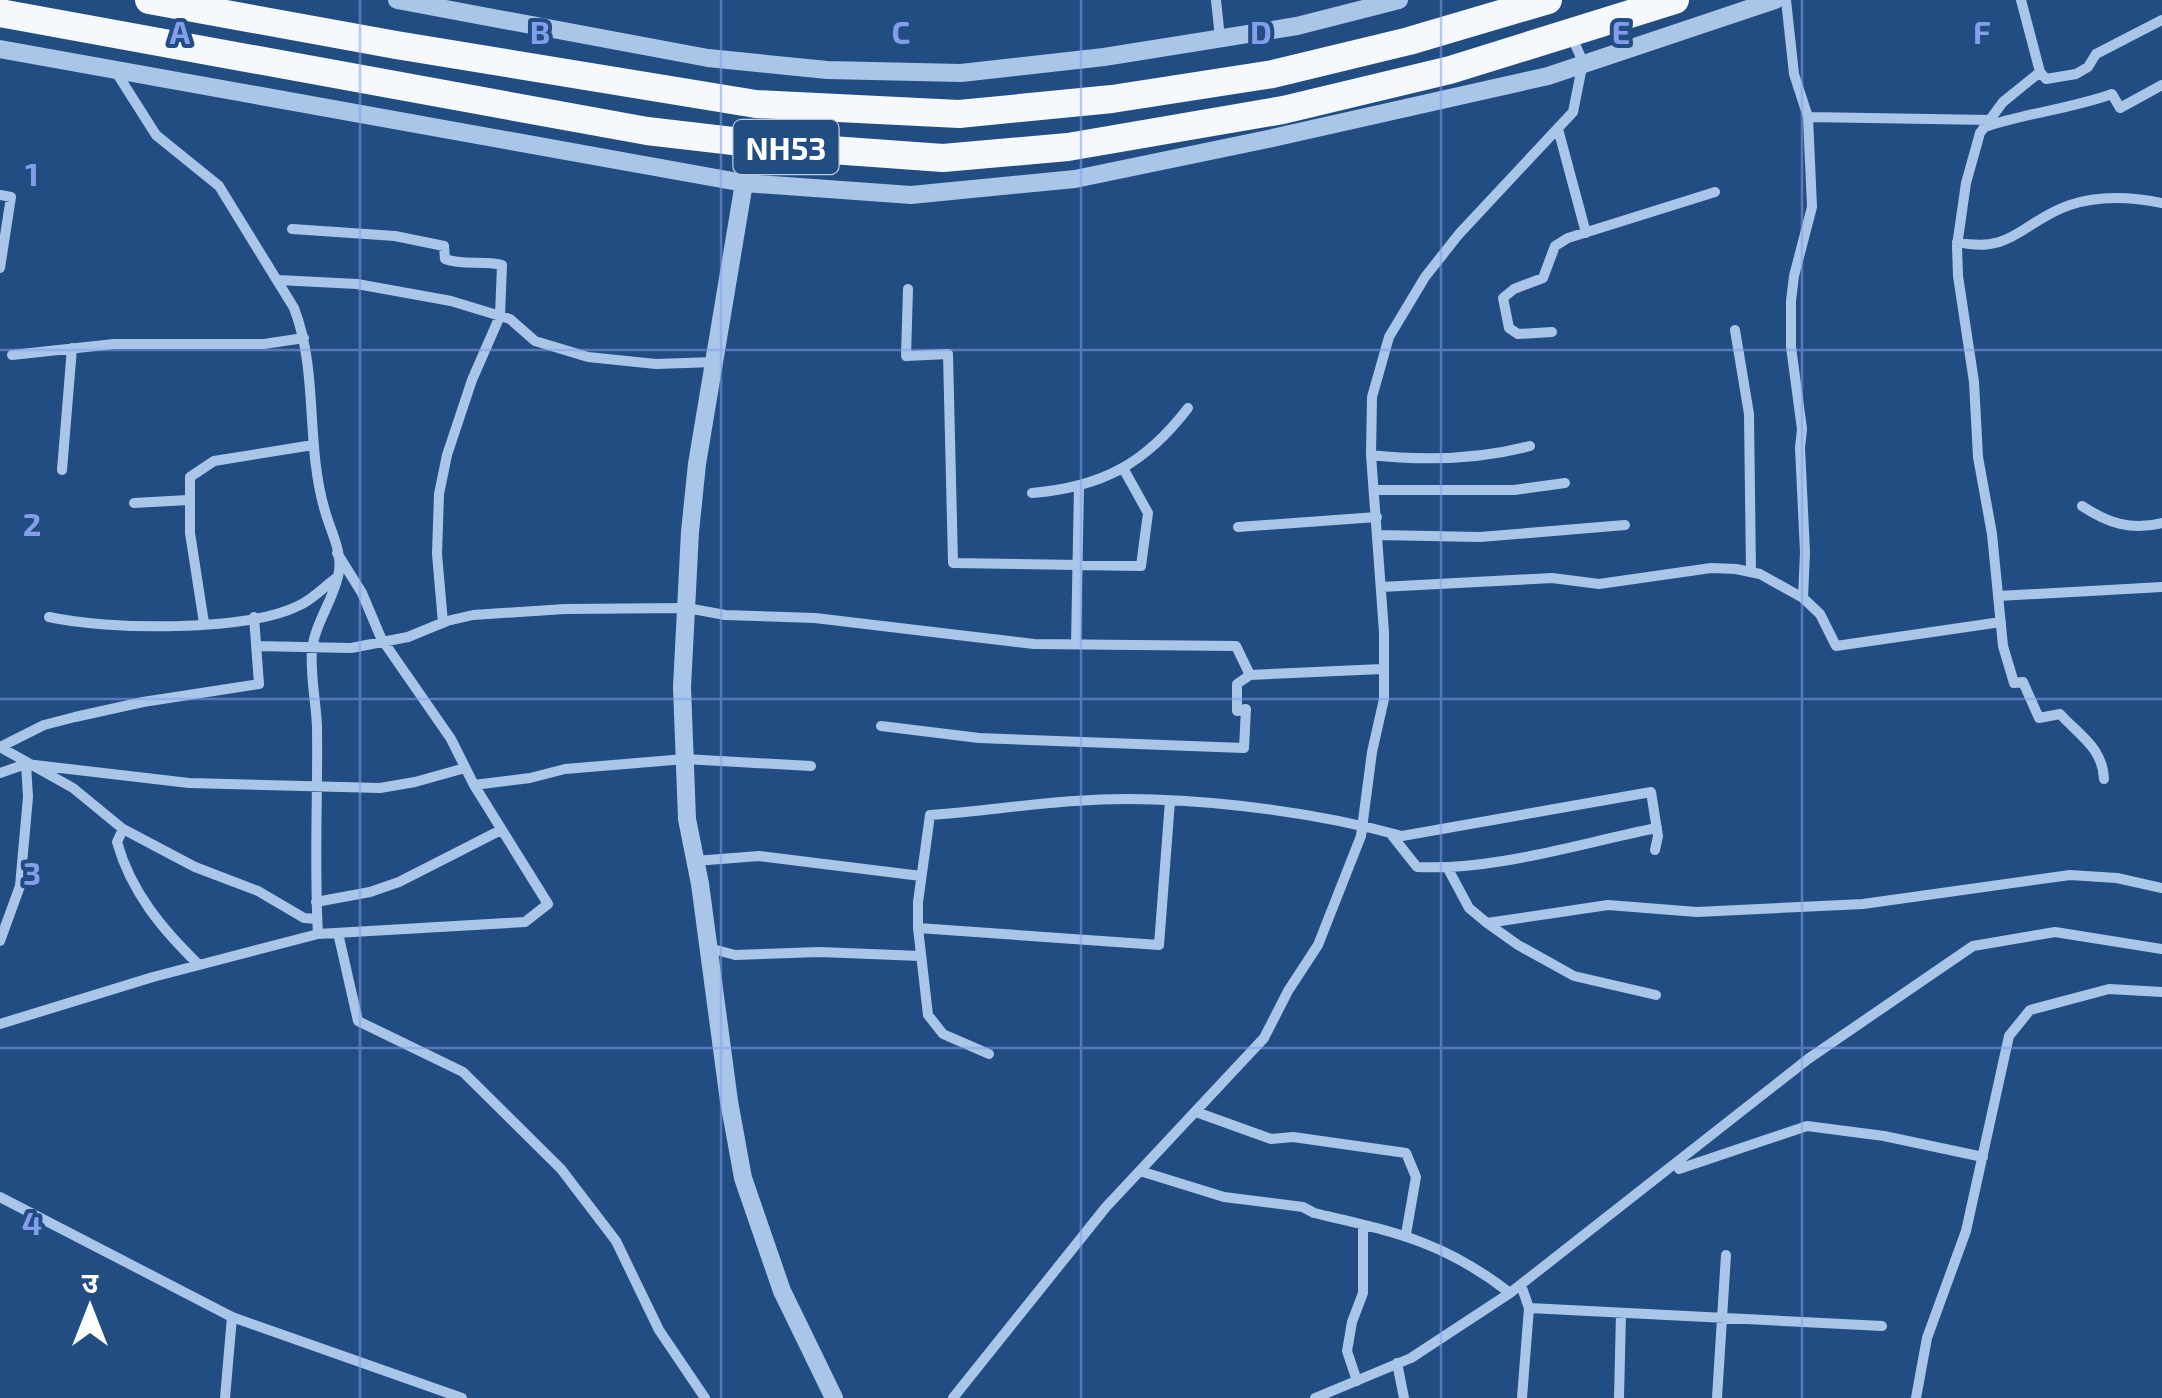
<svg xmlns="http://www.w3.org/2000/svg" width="2162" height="1398" viewBox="0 0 2162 1398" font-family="'Exo 2','Noto Sans Devanagari',sans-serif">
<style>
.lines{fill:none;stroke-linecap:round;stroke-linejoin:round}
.minor{stroke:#a9c6e8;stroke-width:10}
.tertiary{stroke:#a9c6e8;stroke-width:18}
.trunk{stroke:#f5f9fe;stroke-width:28}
.grid{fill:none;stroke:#839eea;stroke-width:2.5;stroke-opacity:0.55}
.labels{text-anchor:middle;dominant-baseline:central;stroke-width:8;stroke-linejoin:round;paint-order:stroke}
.shield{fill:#224d82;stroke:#bdcada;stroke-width:2.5}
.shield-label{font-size:32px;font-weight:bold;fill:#fff}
.grid-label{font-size:32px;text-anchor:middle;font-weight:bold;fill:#839eea;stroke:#224d82;stroke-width:8;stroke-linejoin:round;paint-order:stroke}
</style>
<rect width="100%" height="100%" fill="#224d82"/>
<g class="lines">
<path class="minor" d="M1216 0 1220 38
M1786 0 1794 74 1808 117 1812 207 1794 276 1791 301V347L1802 429 1800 448 1805 552 1803 598
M2021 0 2040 72 2003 102 1980 133 1966 183 1957 246 1958 276 1974 382 1978 457 1992 534 2003 646 2014 683 2023 682 2039 718 2060 714C2079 735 2103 748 2104 779
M116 72 156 135 219 186 294 308C319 373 305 444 325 511 330 530 342 550 339 571 336 596 315 622 312 650 310 676 316 701 317 727 318 796 314 865 318 934
M2040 72 2046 79 2076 74 2088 67 2096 54 2162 20
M1808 117 1990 120
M1985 127C2026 113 2070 109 2112 94L2120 108 2162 85
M1558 129 1586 233
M0 195 11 197 0 268
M292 229 395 236 444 246 445 259C463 266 483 260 502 265L500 316 472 380 447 455 439 494 437 554 443 623
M1957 242C2012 255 2024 220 2070 205 2100 195 2132 197 2162 203
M278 280 357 284 451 301 510 319 535 341 588 357 656 364 714 362
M908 289 906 356 948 354 953 563 1141 566 1148 513 1123 468
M1735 330 1749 414 1751 572
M1552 332 1518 334 1509 328 1503 298 1514 289 1543 278 1555 246 1568 238 1715 192
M12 355 114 344H264L304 338
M1371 455C1425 461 1477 460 1530 446
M62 470 72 348
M1374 490H1514L1565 483
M1032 493C1102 487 1145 464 1188 408
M134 503 188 500
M2082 506C2108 523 2131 531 2162 523
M1238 527 1377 517
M1378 535 1480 537 1625 525
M1381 587 1552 578 1599 584 1711 568 1736 569 1760 574 1803 598 1820 614 1836 646 2001 622
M1998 596 2162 587
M49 617C107 630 244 632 298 606 312 600 324 587 336 578
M204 623 190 533V477L214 461 313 445
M1076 644 1079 486
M256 646 351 648 408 637 447 621 473 615 565 609 687 608 725 615 815 618 1034 644 1236 646 1250 675 1382 669
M881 726 979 738 1244 748 1246 709 1237 711V684L1250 675
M0 747 73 788 123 829 195 867 258 891 304 918 317 919
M0 747 44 725 75 717 143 702 259 684 254 617
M0 773 26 764 189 783 380 788 415 782 465 768
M474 785 530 778 565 769 685 759 811 766
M123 829 117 842C131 892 162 929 199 965
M1390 833 1417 867C1495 871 1580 843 1657 828
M695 861 759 856 921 876
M1447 867 1469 908 1487 923 1608 905 1697 912 1863 904 2070 875 2117 878 2162 888
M316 902 370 892 399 882 501 830
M1487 923 1518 945 1574 976 1656 995
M918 928V902L930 815C978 812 1027 804 1075 801 1172 793 1308 810 1402 836L1651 792 1658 836 1655 850
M338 933 358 1021 463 1072 561 1169 616 1241 659 1330 705 1398
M0 941 20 886 28 797 26 764
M709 948 735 955 820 952 920 956
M0 1024 153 977 318 934 525 922 548 904 474 785 451 739 381 638 362 593 337 553
M989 1054 943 1034 928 1015 918 928 1159 945 1170 801
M1196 1112 1271 1139 1293 1137 1406 1153 1416 1177 1406 1234
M1679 1169 1807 1126 1884 1136 1983 1157
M1140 1171 1224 1197 1303 1207 1314 1213C1395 1232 1443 1241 1510 1293
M0 1197 232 1317 462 1398
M1521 1285 1529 1308 1522 1398
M1529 1308 1882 1326
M1397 1363 1404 1398
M1357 1381 1347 1351 1352 1322 1363 1293V1225
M225 1398 232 1317
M953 1398 1106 1207 1264 1038 1288 991 1318 945 1361 836 1372 752 1384 699V632L1371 455 1372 397 1389 337 1425 277 1459 234 1573 112 1583 62 1570 33
M1315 1398 1411 1358 1510 1293 1808 1059 1973 946 2055 932 2162 949
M1619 1398 1621 1313
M1717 1398 1726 1255
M1916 1398 1927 1338 1966 1231 2009 1036 2030 1010 2109 989 2162 992"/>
<path class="tertiary" d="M397 0 708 58 827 70 961 73 1104 57 1297 26 1399 0
M0 49 744 183 911 195 1075 179 1268 139 1548 76 1775 0
M744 183 697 464 690 532 682 687 687 819 700 884 729 1101 743 1178 782 1291 834 1398"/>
<path class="trunk" d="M149 0 396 45 756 104 959 114 1112 99 1273 74 1409 41 1548 0
M0 13 647 131 776 146 943 158 1068 147 1283 110 1450 70 1675 0"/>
</g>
<path class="grid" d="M360 0V1398M721 0V1398M1081 0V1398M1441 0V1398M1802 0V1398M0 350H2162M0 699H2162M0 1048H2162"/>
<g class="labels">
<rect class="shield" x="733.5" y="120" width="105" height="54" rx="8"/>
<g class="shield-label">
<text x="786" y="147">NH53</text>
</g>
</g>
<g class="grid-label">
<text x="180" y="44">A</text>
<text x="540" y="44">B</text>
<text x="901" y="44">C</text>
<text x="1261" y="44">D</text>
<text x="1621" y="44">E</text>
<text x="1982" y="44">F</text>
<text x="32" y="186">1</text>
<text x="32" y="536">2</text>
<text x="32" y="885">3</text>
<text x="32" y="1235">4</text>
</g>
<g transform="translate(90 1308)" stroke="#224d82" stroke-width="8" paint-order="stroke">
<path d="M0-8L18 38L0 25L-18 38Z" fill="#ffffff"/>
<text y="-15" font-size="28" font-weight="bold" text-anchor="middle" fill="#ffffff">उ</text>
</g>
</svg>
